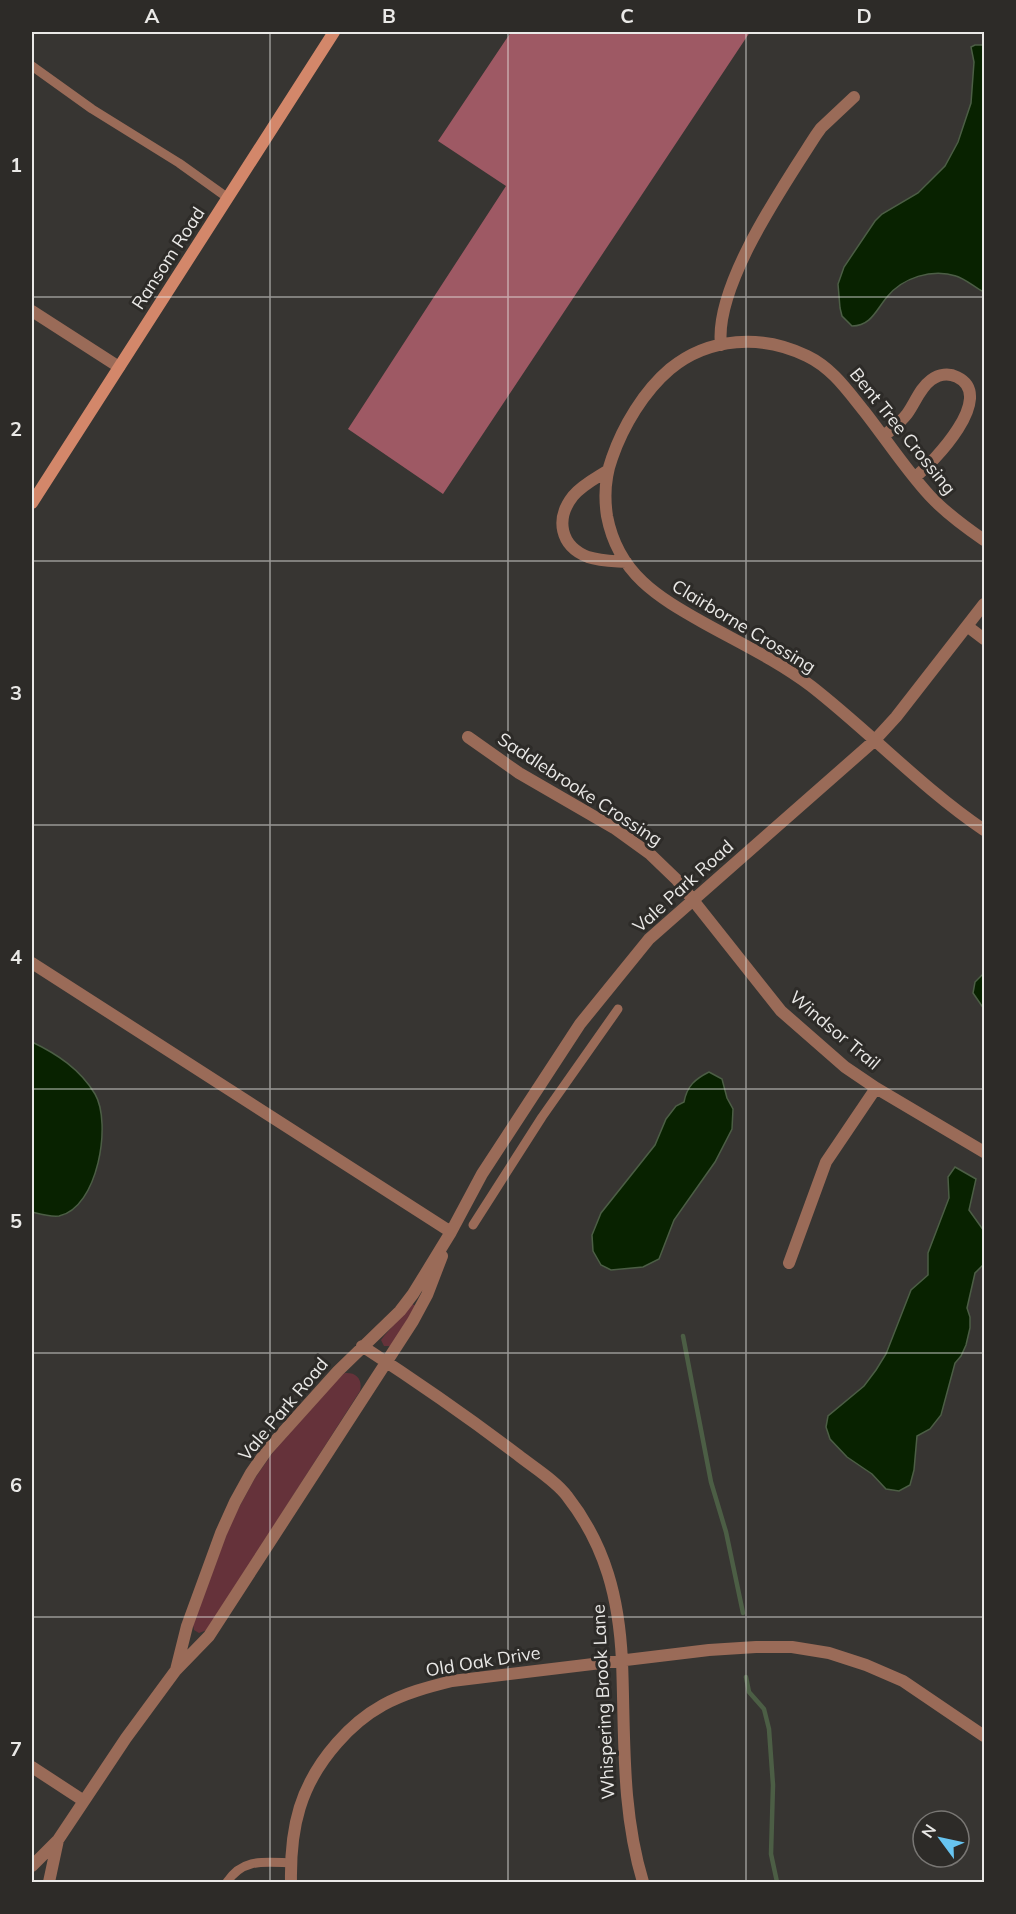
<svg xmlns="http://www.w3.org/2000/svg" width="1016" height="1914" viewBox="0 0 1016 1914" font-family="Mulish,sans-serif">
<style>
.green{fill:#65323a}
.forest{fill:#9e5964}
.water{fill:#082200;stroke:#4c5e45;stroke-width:1.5}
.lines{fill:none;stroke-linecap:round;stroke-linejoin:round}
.stream{stroke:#4c5e45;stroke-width:4.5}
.lane{stroke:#9a6b58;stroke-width:9}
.street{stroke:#9a6b58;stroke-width:12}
.secondary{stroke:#d3876a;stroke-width:12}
.grid{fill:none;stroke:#eae9e7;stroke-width:1.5;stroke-opacity:0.55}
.labels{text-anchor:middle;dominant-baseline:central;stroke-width:6;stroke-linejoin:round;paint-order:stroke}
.street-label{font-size:18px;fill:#eae9e7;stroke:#2d2b28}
.neatline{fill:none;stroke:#eae9e7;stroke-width:2}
.grid-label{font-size:20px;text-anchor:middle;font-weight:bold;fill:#eae9e7}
</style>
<rect width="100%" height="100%" fill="#373532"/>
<path class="green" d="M412 1304 416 1306 391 1346H384L381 1340 384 1336Z
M345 1373C356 1372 363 1379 360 1391L207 1630 199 1633 194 1630 193 1625 231 1522 255 1478 274 1451 339 1377Z"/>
<path class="forest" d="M511 32H750L443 494 348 429 506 186 438 141Z"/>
<path class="water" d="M975 45H984V292C975 288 966 279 956 276 932 268 902 278 887 297 876 310 871 326 852 326L842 316 840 308 838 284 844 267 875 221 882 214 918 193 945 166 958 142 971 103 974 62 971 47Z
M984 973V1009L973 993 975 982Z
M32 1042C57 1054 80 1069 95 1094 112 1123 98 1208 59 1216 50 1217 40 1214 32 1212Z
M709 1072 722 1079 727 1098 733 1109 732 1129 715 1162 674 1220 659 1259 643 1267 611 1270 601 1265 593 1251 592 1235 601 1213 655 1145 666 1119 676 1106 684 1102C687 1086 695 1079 709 1072Z
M955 1167 976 1179 969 1210 984 1231V1264L975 1273 967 1308 970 1317V1328L966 1345 961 1356 955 1363 941 1415 930 1429 917 1436 914 1470 910 1485 899 1491 886 1489 872 1474 847 1457 830 1439 826 1427 828 1416 864 1386 876 1370 886 1354 911 1290 928 1275V1253L949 1198 948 1177Z"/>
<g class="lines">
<path class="stream" d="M683 1336 711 1482 726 1532 743 1613
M746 1677 749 1692 764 1709 769 1729 773 1785 771 1854 777 1882"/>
<path class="lane" d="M32 66 92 109 179 163 228 198
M473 1225 542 1117 618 1009
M227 1882C243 1858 264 1862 291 1863"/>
<path class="street" d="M32 311 119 367
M721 345C714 286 784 185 816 135L821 128 854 97
M884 436C892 429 901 422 907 414 915 403 920 388 931 380 939 374 949 373 957 377 997 396 934 462 915 477
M607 471C596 478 582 485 573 496 555 519 560 546 588 557 600 561 613 561 626 562
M984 540C965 527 946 513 930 496 906 470 886 439 864 411 847 390 832 368 807 356 762 334 709 337 670 369 644 391 623 426 612 458 605 477 604 496 607 516 618 574 658 597 704 623 740 643 778 661 811 686 870 732 922 788 984 830
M967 626 984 639
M468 737 519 773 614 828 650 854 677 880 781 1011 845 1067 876 1088 984 1152
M32 963 451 1232
M789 1263 826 1162 876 1088
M362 1346C416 1381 468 1417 518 1455 533 1467 556 1481 567 1496 606 1546 619 1599 622 1661 625 1737 621 1809 643 1882
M176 1670 187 1626 221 1533 235 1502 251 1473 267 1450 338 1371 400 1311 413 1294 451 1232 482 1174 580 1024 649 939 874 741 896 717 984 604
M32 1767 84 1801
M32 1866 58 1840 126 1738 176 1670 209 1636 413 1321 427 1295 442 1256
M49 1882 58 1840
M291 1882C290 1827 300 1785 337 1743 350 1728 365 1715 383 1705 405 1693 428 1687 452 1681L709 1650 756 1647H792L829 1653 866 1665 903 1681 984 1736"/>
<path class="secondary" d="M32 503 334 32"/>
</g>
<path class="grid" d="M270 32V1882M508 32V1882M746 32V1882M32 297H984M32 561H984M32 825H984M32 1089H984M32 1353H984M32 1617H984"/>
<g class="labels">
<g class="street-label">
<text transform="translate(168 258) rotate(-57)">Ransom Road</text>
<text transform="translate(903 431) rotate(51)">Bent Tree Crossing</text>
<text transform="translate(744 626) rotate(31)">Clairborne Crossing</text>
<text transform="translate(580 789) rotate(33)">Saddlebrooke Crossing</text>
<text transform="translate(683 886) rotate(-42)">Vale Park Road</text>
<text transform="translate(835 1030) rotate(40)">Windsor Trail</text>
<text transform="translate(283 1409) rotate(-50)">Vale Park Road</text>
<text transform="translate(483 1661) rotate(-9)">Old Oak Drive</text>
<text transform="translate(603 1702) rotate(-93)">Whispering Brook Lane</text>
</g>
</g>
<rect width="1016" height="1914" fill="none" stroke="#2d2b28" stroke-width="66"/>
<g transform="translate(941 1839) rotate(303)"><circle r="28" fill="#2d2b28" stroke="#797774" stroke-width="1.5"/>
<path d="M0-4.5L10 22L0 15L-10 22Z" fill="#67c4f0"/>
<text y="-9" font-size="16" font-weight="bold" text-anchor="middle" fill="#eae9e7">N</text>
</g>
<rect x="33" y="33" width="950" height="1848" class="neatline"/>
<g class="grid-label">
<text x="152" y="23">A</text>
<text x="389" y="23">B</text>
<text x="627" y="23">C</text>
<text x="864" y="23">D</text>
<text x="16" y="172">1</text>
<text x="16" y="436">2</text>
<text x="16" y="700">3</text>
<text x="16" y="964">4</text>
<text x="16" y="1228">5</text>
<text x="16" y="1492">6</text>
<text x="16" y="1756">7</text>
</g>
</svg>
